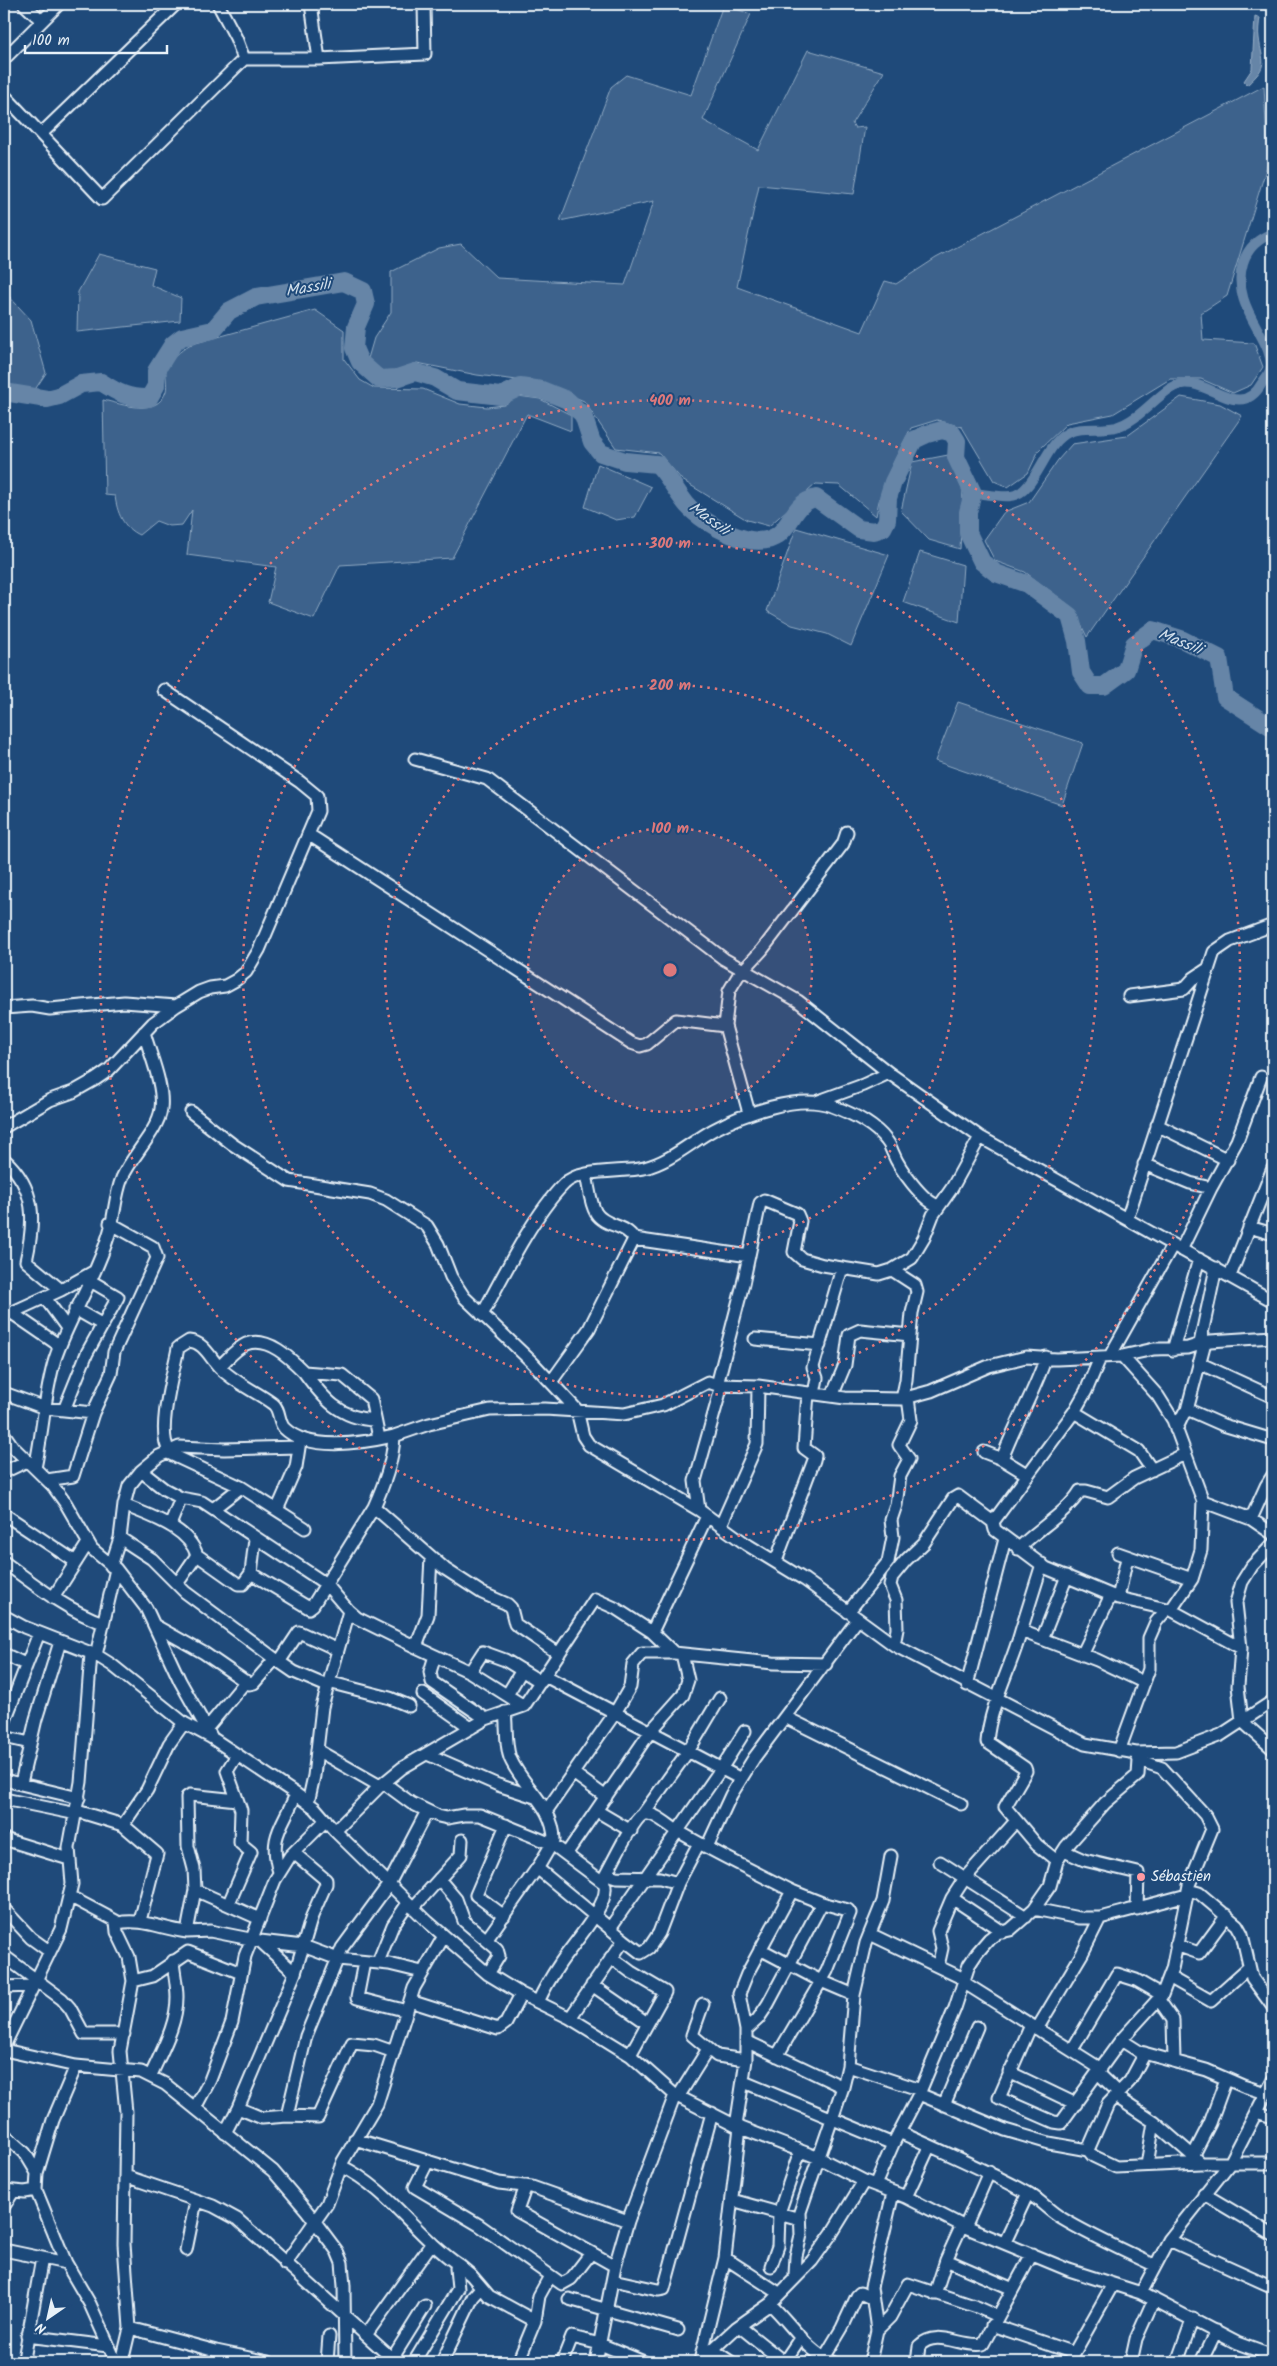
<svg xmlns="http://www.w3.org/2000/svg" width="1277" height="2366" viewBox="0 0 1277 2366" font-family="Kalam,sans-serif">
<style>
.green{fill:#3c628c;stroke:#92aac2}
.water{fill:#6685a7;stroke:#9ab0c7}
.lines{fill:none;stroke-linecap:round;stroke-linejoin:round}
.canal{stroke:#6685a7;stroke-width:10}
.river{stroke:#6685a7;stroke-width:18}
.minor-casing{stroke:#e8f1f8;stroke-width:15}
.minor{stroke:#1f4a7a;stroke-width:11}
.ring{fill:none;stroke:#dd787b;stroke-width:2.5;stroke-dasharray:2.5 5}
.poi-dot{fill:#ff9aa2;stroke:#1f4a7a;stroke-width:2}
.labels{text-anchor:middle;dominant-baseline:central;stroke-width:4;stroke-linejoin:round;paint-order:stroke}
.poi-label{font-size:15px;fill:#e8f1f8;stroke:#1f4a7a;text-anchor:start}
.water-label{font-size:16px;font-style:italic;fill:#d4e1ec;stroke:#1f4a7a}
.centre{fill:#dd787b;stroke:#1f4a7a;stroke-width:2.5}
.ring-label{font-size:15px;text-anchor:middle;font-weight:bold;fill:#dd787b;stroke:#1f4a7a;stroke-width:4;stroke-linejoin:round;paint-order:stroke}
</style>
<rect width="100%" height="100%" fill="#1f4a7a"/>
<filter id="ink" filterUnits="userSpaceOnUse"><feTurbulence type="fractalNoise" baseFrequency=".02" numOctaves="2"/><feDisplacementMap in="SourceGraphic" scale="10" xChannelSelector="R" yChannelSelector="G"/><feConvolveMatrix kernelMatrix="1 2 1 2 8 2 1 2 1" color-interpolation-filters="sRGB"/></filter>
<g filter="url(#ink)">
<path class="green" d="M723 5 751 14 703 120 758 150 808 50 884 72 852 123 855 128 865 127 854 194 759 185 737 287 862 332 885 281 896 284 936 258 1264 86 1268 163 1227 296 1201 313 1203 340 1254 343 1263 367 1251 385 1233 393 1201 379H1170L1113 414 1067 423 1039 450 1028 473 1008 487 994 481 962 427 937 420 911 428C896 457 881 483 876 516L839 485 816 484 769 526 747 520 682 480 659 453 616 448 584 401 541 383 477 375 417 363 387 373 367 362 374 338 391 312V272L439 248 461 244 497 278 625 285 654 201 560 221 611 87 626 75 691 95Z
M99 254 155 268 151 285 181 298 180 321 77 332 78 292Z
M4 291 31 320 46 373 34 391 4 386Z
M315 310 344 330V359L360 380 374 388 423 389 460 404 487 407 504 405 518 396 540 399 571 415V431L527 414 452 558 340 565 314 619 268 602 276 567 187 555 192 510 182 525 169 526 156 521 139 535C123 528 117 512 115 496L105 495 103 400C122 404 158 418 166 391 168 384 164 374 167 367 171 358 181 351 189 345Z
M1181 397 1220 404 1242 416 1087 637 1073 608 1025 572 995 561 984 540 1004 512 1029 502 1058 460 1072 444 1127 436Z
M948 455 963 491 960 549 929 540 901 511 912 462Z
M598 464 651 487 635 517 616 520 585 507Z
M796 528 889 555 851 646 827 634 792 625 767 611Z
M920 552 963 565 959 622 903 602Z
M958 702 1083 743 1062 805 935 761Z"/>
<path class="water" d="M1255 16 1260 18C1259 24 1258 32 1259 38 1262 63 1270 64 1247 85L1244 81 1252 69Z"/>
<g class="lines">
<path class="canal" d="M973 493C985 494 998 497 1011 496 1034 494 1044 448 1064 435 1078 425 1099 431 1116 427 1137 421 1151 402 1168 390 1176 385 1183 382 1193 384 1218 389 1243 417 1262 383 1265 379 1269 374 1270 370 1277 341 1229 308 1243 263 1248 247 1258 239 1273 233"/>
<path class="river" d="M4 392 47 399 59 396 81 384 101 382C118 393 129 399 149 398L156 386V371L173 344 182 337 213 330 229 311 256 297 344 282 363 291 366 304 356 327 354 348 360 362 379 379 397 378 415 372 435 378 457 391 501 396 520 387 542 390 567 400 583 415 592 442 601 453 625 461 657 464C669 476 676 492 687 505 704 524 755 554 779 534 793 522 795 502 816 498L859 529 874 531 883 528 887 520 888 498 893 482 914 440 927 434 942 430 952 433 957 441 956 457 973 493 968 512V533L982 562 996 573 1027 584 1070 616 1077 641 1081 672 1090 686H1104L1126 670 1134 644 1153 630 1181 639 1219 658 1225 697 1273 728"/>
<g class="minor-casing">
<path id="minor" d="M24 4 42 21
M218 4 236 38 244 59
M311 4 319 59
M4 59 59 4
M4 95 102 199 244 59H319L425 54 424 4
M41 134 176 4
M415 759 487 779 724 959 798 1001 889 1073 980 1137
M308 834 631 1043 640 1046 647 1044 676 1020 725 1026
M1129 996 1184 989 1194 978 1206 970
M4 1008 32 1006 50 1009 124 1002 176 1006 199 992 210 988 225 986 236 980 246 972 259 950 318 811 317 796 300 782 164 690
M819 1101 863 1085 889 1073
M191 1112 232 1144 289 1181 370 1194 386 1200 427 1226 438 1244 451 1277 464 1297 532 1362 577 1410 583 1436 589 1445 699 1510 746 1544 805 1580 894 1645 1085 1744 1136 1753 1176 1752 1221 1735 1273 1701
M749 1113 725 1026 729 991 738 976 762 950 843 844 847 832
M1157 1125 1228 1160
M4 1127 50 1100 73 1092 96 1079 109 1070 153 1023 176 1006
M4 1159C37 1189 35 1221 26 1261L61 1290
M1144 1164 1190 1183 1211 1188
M1127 1219 1214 952 1230 941 1273 925
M1249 1227 1273 1234
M634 1239 749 1256
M1181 1250 1211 1188 1237 1141 1261 1077
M892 1270 915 1285 917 1292 912 1313 906 1380 902 1399
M1230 1276 1273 1168
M45 1298 67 1328
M75 1309 103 1325
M12 1313 60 1346
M482 1315C503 1276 533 1215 564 1184 579 1168 623 1173 644 1168 670 1162 691 1142 713 1130 743 1114 799 1093 832 1106 851 1113 874 1124 886 1140 890 1144 891 1149 893 1153 899 1168 923 1202 939 1206
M4 1316 61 1290 93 1272
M755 1339 820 1345
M1200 1343 1216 1268
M1173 1350 1199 1259
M1110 1356 1172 1246
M1122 1356 1158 1396 1173 1420 1203 1501 1251 1519 1273 1534
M1100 1358 1086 1391 1074 1412 993 1522 995 1530 1046 1568 1118 1598 1171 1610 1241 1648
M1199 1363 1273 1397
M219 1367C228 1359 235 1349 246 1344 268 1336 290 1358 304 1372L342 1375 371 1399 379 1438
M304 1372C323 1398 340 1419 375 1420
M551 1382 589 1329 634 1239C626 1224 605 1227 596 1213 590 1203 589 1187 586 1175
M717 1385 743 1284 760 1203 764 1200 797 1214 800 1221 794 1252 802 1259 823 1265 879 1274 892 1270 912 1258 924 1238 933 1215 952 1188 980 1137 1273 1301
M4 1393 45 1408 93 1413 111 1374 114 1352 157 1258 153 1247 110 1223
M814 1394 817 1378 813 1367 842 1268
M832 1396 845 1365 849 1335 860 1330 910 1335
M64 1410 87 1353 118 1297 89 1280
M1187 1410 1205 1342
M1074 1412 1139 1451 1152 1470
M1176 1430 1184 1413 1189 1410 1223 1425 1273 1440
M4 1434 13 1447 53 1486 66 1504 92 1549 116 1569 146 1608 180 1681 212 1738
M169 1450C156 1432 174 1370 178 1348L189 1341C204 1342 210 1358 220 1368 235 1383 256 1391 273 1404 280 1409 278 1421 284 1428 308 1452 363 1443 394 1436
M166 1452 241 1487 305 1528
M984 1452 1002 1459 1028 1475
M1002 1459C1015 1424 1034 1393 1046 1357
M35 1468C43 1432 44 1395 55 1359 69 1317 95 1280 108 1237 115 1218 114 1198 122 1178 132 1155 158 1131 161 1109 164 1085 150 1055 144 1032
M141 1471 164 1489 181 1498 202 1502 326 1584 349 1611
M4 1472 27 1461
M47 1480 73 1476 93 1413
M124 1505C149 1516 187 1526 197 1555L177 1584
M213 1509 241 1487
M277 1510 296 1467 300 1441
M699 1510 695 1481 722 1385
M4 1514 76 1562
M1251 1519 1266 1486 1273 1475
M170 1525 181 1498
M721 1525 757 1444 758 1386
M120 1538 152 1559 185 1592 275 1659
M1273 1544 1252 1566 1242 1582 1236 1603 1241 1648 1238 1686 1242 1721 1273 1749
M1018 1549C1037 1529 1067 1513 1080 1491H1086L1108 1497 1134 1478 1185 1454
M1118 1553 1192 1579
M197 1555 238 1584H243L251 1573 309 1608 313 1605 374 1507
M776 1561 814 1460 815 1456 804 1448 808 1393
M4 1562C35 1585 66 1610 103 1623
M111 1566 120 1538 124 1505 129 1486 141 1471 159 1456 179 1447 224 1449 299 1447
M251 1573 255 1539
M53 1598 88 1543
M1118 1598 1127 1558
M1171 1610 1192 1579 1201 1550 1203 1501
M848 1612 888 1562 893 1537 891 1520 896 1505 900 1476 909 1459 899 1445 911 1420 908 1398
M4 1616 24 1627 96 1655 112 1665 184 1723 212 1738 296 1794 315 1808 335 1831 428 1922 488 1974 521 1994 570 2018 630 2055 675 2095 736 2126 819 2158 864 2181 906 2197 965 2227 1069 2270 1141 2293 1237 2343 1273 2356
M154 1625 204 1653 249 1684 254 1683 275 1659 294 1672 327 1686
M1021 1631 1042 1564
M1042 1639 1067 1576
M894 1645 897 1629 896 1600 890 1585 892 1577 906 1560 924 1543 953 1499 958 1496 993 1522
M416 1647 470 1672 524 1706
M674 1653 652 1632 707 1516
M4 1654 25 1664
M559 1654 515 1624 511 1608 507 1604 482 1593 445 1569 374 1507C384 1484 393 1462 394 1436L429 1424 490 1410 545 1409 624 1414 663 1405 708 1382 717 1385 758 1386 845 1398 902 1399 931 1391 989 1366 1026 1357 1057 1359 1122 1356 1154 1349 1188 1348 1210 1341 1273 1337
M96 1655 116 1569
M1082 1655 1111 1595
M435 1656 430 1672 432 1682 486 1719
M279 1662 299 1632 338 1650
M470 1672 483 1652 505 1660 541 1682
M545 1676 741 1779
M328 1682 390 1698 409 1706
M967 1685 1005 1539
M423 1694 471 1728
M507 1695 522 1670
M785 1717 961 1804
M4 1723 39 1633
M207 1728 246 1681
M4 1737 30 1743
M317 1750 380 1786
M1119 1751 1149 1669V1638L1156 1622 1167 1609
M427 1754 498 1785 535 1797
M573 1773 606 1797
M4 1780 79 1798
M21 1783 36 1719 60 1642
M384 1783 411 1803 438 1816 447 1818 464 1815H480L552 1844 604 1883C613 1902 569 1948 559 1965 551 1977 544 1989 538 2002
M4 1799 77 1814
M308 1803 314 1776 322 1707 349 1611 357 1618 416 1647 428 1615 431 1557
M547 1810 615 1713 630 1687 633 1664 642 1653H674L773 1663 826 1664
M77 1811 123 1825 157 1854 140 1921
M597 1811 631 1831
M643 1814 689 1750 720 1698
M123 1825 147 1790 169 1744 184 1723
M335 1831 380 1786 402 1768 486 1719 524 1706 595 1599 615 1608 652 1632
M4 1839 69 1859
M707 1847 731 1795 754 1758 858 1619
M1064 1851 1084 1860 1138 1873 1137 1909
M567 1853 650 1732 683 1695 688 1680 682 1654
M1057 1861 1037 1845 1005 1807 1026 1771 1025 1768 987 1742C990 1704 1011 1668 1021 1631L1097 1660 1143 1682
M940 1862 1026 1917
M537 1868 624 1940 570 2018
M279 1872C268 1836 283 1826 296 1794
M607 1874 616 1877 660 1878 678 1883
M439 1879 456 1899 464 1921 497 1949 499 1956 488 1974
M602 1881C611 1867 631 1822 642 1815 651 1809 669 1826 676 1830 713 1852 753 1871 792 1891L747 1974 739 1994 746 2030V2060L736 2126
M195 1890 260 1919
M1188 1890 1199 1893 1237 1925 1242 1934 1252 1978 1273 2007
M69 1896 116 1921 117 1932 129 1957 133 1981 120 2051 126 2112 124 2244 130 2328 122 2362
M952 1898 1003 1932
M229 1903 251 1852 240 1843 241 1810 227 1771 237 1755
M413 1908 461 1855 462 1840
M4 1909 31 1938 49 1951
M1034 1909 1079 1918H1100L1187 1895
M504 1916 476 1895 506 1825
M118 1923C141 1918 163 1929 187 1932L195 1890 194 1869 188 1846 187 1797 190 1795 237 1800
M610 1928 721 1769 745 1731
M187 1932 210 1931 260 1941 303 1946 338 1959 389 1964 422 1972
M870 1934 964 1979
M487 1939 540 1864 554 1840C554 1806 523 1788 510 1758 505 1744 507 1726 505 1712
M624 1940 641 1953 649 1948 659 1933 678 1883 699 1843
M260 1941 295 1973
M1176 1945 1199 1953 1227 1915
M760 1949 821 1981 854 1995
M4 1956 62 1999 70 2008 84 2034H124
M611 1957 631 1972 665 1992 630 2055
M364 1962 357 1998 407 2011
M378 1962 393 1925 408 1903
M938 1966 942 1948 938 1931 952 1898 965 1878 1016 1821
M1169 1977 1211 2001 1249 1967
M133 1981 153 1976 188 1952 241 1973
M963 1982 1101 2069
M592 1985 647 2023
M4 1987 32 1986
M1159 2000 1173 2020 1174 2060
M410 2001 498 2029 506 2023 521 1994
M703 2004 692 2035 717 2056 746 2060
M1031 2025 999 2098 1054 2122 1061 2123 1121 2040 1162 1995 1172 1969 1189 1885 1212 1829 1205 1815 1162 1768 1139 1760
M1037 2029 1082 1954 1100 1918
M746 2030 758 2019 768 2004 822 1903
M1121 2040 1140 2052 1206 2070 1243 2086 1266 2093
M746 2041 843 2087
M4 2046 61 1929 72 1884 69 1848 81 1782 91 1654
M4 2050 76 2066 141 2072 165 2084 273 2171 307 2211 337 2251 342 2263 344 2286 345 2362
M1072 2050 1117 1974 1136 1980 1162 1995
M777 2056 827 1971 850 1913 848 1910 822 1903 792 1891
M76 2066 53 2120 37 2173 36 2190 66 2263 90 2304 116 2362
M848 2066 921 2090
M1009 2072 1076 2104
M1098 2073 1119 2093
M151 2075C162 2050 177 2025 177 1997 177 1985 174 1973 173 1961
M744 2082 893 2144
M919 2094 1005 2130 1049 2143 1088 2150 1093 2156 1116 2167 1201 2163H1273
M1115 2096 1154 2122 1201 2163
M678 2097 708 2049
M944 2105 977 2027
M195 2108 210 2080 232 2022 245 1956 275 1880 290 1856 326 1820
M238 2108 262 2118 287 2116 318 2117 352 2043 374 2045 394 2052
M1256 2112 1273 2117
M287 2116 306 2036 342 1948 389 1884 427 1811
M899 2132C942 2151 986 2170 1028 2193 1040 2200 1049 2211 1061 2218 1091 2236 1122 2250 1154 2265
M225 2133 238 2108 295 1973 312 1916 326 1884V1880L294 1853
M4 2134 25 2153 37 2173
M355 2139 499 2183 532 2187 628 2221
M1088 2150 1108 2104 1130 2081 1145 2053
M1193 2156 1210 2123 1226 2079
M428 2161 415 2187 479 2225 562 2284 571 2279 591 2253
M1147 2165 1154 2122
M341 2166C389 2189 416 2236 459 2265L456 2268 458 2289 414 2362
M125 2176 213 2206 237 2219 396 2362
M875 2185 893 2144 919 2094 955 2008 969 1965 977 1953 989 1939 997 1933 1010 1930 1034 1909 1050 1886 1057 1861 1066 1847 1105 1803 1138 1775 1139 1760 1136 1754
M526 2186 517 2211 615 2266
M4 2190 25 2192 36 2190
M1204 2194 1273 2235
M906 2197 929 2147
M732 2200 800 2219
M4 2206 13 2192
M965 2227 989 2172
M1169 2240 1273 2287
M1005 2242 1028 2193
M4 2250 66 2263
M186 2250 196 2201
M725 2258 779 2293
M946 2260 1013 2289
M285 2264 327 2204 343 2161 377 2104 414 1988 444 1936
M459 2265 471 2275 489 2296 535 2321
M771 2266 778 2246 779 2213 800 2151
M795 2275 796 2256 801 2235 800 2212 843 2087 848 2066 854 1995 866 1943 883 1901 891 1856
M613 2280 658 2290 664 2289 712 2113
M1141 2293 1169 2240 1230 2163 1273 2080
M935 2294 946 2260 962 2225
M569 2299 678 2330
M770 2304C791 2323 806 2351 833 2362
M992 2325 1074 2353
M739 2326 784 2362 801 2337
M130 2328 216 2351 268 2362
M877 2330 890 2317 908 2284 977 2307 997 2316
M366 2335 432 2243
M27 2336 108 2346
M713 2350 731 2362
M824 2358 842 2328 857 2296 860 2293 871 2298
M392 2359 425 2306
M700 2361 725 2258 740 2127
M27 2362 24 2359 42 2258
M327 2362 329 2336
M442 2362 473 2297 481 2288
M518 2362 535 2321 539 2296 550 2276
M562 2362 572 2337 600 2344 644 2362
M596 2362 615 2266 628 2221 675 2095
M699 2362 736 2328 770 2304 812 2261 832 2233 864 2181
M870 2362 877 2330 871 2287 893 2193
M917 2362 919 2346C937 2328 962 2348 983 2344L1032 2254
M1069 2362 1113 2284
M1131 2362 1136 2339 1154 2299
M1177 2362 1193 2318
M1201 2362 1216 2331"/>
</g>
<use href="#minor" class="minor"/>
</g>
</g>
<circle cx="670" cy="970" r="142" fill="#dd787b" fill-opacity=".12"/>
<g class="ring">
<circle cx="670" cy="970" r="142"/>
<circle cx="670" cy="970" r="285"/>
<circle cx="670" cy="970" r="427"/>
<circle cx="670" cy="970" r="570"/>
</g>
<circle class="poi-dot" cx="1141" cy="1877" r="5"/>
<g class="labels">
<g class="poi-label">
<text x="1151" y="1877">Sébastien</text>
</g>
<g class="water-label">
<text transform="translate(308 288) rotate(-10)">Massili</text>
<text transform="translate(709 519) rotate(36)">Massili</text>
<text transform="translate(1180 642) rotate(22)">Massili</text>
</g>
</g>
<circle cx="670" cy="970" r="8" class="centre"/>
<g class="ring-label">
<text x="670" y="405">400 m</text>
<text x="670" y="548">300 m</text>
<text x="670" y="690">200 m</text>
<text x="670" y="833">100 m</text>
</g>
<rect width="1277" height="2366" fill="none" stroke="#1f4a7a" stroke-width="20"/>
<rect x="10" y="10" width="1257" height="2346" fill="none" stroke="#e8f1f8" stroke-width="2" filter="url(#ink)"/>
<g transform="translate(48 2318) rotate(214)" stroke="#1f4a7a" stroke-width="4" paint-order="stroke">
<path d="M0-4L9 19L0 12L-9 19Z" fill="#e8f1f8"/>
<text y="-8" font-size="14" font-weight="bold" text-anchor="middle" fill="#e8f1f8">N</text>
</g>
<path d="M25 45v8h142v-8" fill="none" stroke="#e8f1f8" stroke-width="2.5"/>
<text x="32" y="45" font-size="15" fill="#e8f1f8" stroke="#1f4a7a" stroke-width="4" paint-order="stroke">100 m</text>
</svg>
